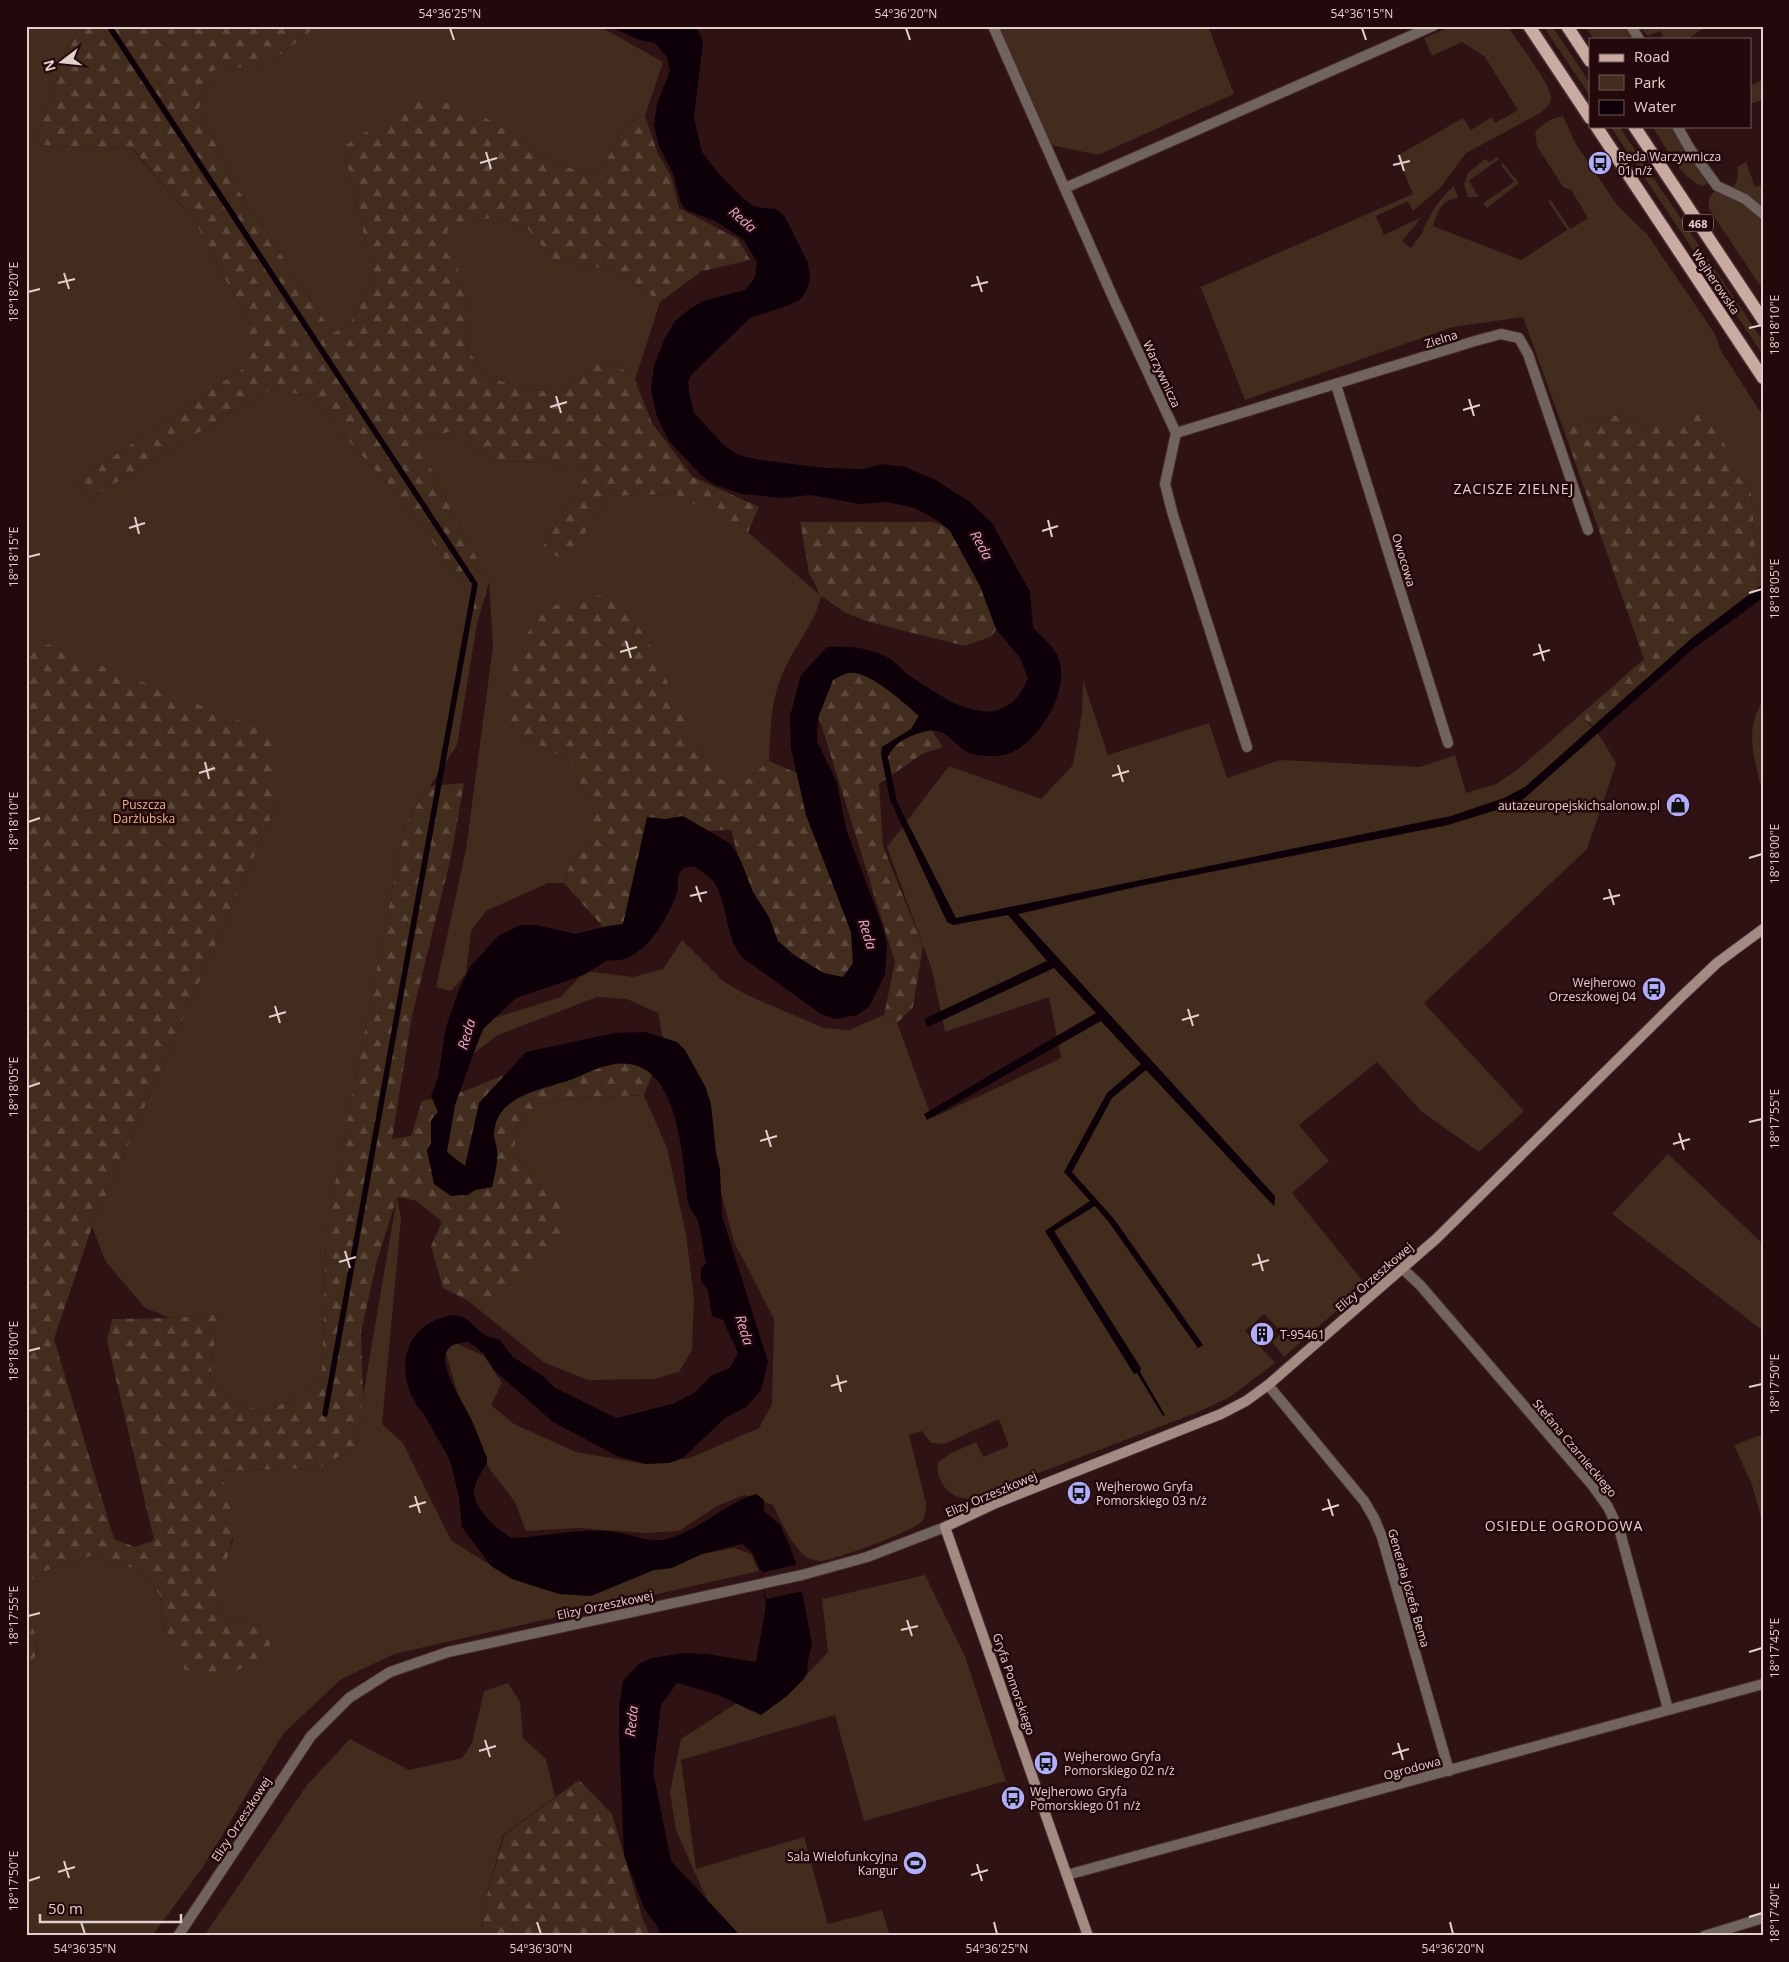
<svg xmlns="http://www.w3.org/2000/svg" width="1789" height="1962" viewBox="0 0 1789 1962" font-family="'Open Sans',sans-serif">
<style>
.green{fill:#412c1e}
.forest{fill:url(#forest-firs)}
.water{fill:#0d0008}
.pier{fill:#2e1214}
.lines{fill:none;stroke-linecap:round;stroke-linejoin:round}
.stream{stroke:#0d0008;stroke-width:5.5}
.street-casing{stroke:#472c2e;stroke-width:12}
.secondary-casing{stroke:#472c2e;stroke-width:12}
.primary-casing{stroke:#472c2e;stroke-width:15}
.street{stroke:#71635e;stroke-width:10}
.secondary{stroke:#a38b84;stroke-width:10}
.primary{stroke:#c9aba2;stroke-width:12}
.ticks{fill:none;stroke:#e4cfcf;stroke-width:2}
.labels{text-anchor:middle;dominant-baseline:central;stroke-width:5;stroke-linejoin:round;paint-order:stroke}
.shield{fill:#23090b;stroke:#aa9494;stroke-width:1}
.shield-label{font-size:11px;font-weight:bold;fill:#e4cfcf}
.poi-label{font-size:12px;fill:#e4cfcf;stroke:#23090b;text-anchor:start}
.street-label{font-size:12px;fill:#e4cfcf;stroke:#23090b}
.park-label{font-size:12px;fill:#ecb895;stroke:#23090b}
.water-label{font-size:14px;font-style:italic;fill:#e1abcd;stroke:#23090b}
.neighbourhood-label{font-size:14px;letter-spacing:1px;fill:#e4cfcf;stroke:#23090b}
.neatline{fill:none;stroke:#e4cfcf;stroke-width:2}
.ticks-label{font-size:12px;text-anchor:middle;fill:#e4cfcf}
</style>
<defs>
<pattern id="forest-firs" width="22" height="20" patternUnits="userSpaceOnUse" patternTransform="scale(1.25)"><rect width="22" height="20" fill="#412c1e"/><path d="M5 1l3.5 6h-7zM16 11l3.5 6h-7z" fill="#5c4a3e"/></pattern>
</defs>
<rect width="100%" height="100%" fill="#2e1214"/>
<path class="green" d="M26 26H80L65 53 35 145 132 149 194 220 250 325V364L77 481 89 499 269 390 307 395 403 501 463 585 477 624 457 745 405 824 326 1230 322 1377 291 1401 264 1410 239 1406 210 1378 218 1314 170 1318 145 1308 106 1262 92 1227 280 797 48 644 26 656Z
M317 26H599L663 62 645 116 626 124 598 176 559 165 510 132 343 147 374 276 350 324 333 333 233 182 199 108 214 70 267 65Z
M996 26H1208L1234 94 1098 155 1051 145Z
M1453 26H1507C1516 39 1554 88 1551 100 1550 105 1545 109 1542 112L1466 153 1441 187 1413 211 1408 201 1376 216 1384 235 1422 217 1402 241 1411 248 1424 230 1423 229C1431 213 1440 197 1454 186L1458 198C1441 200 1438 211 1433 226L1521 260 1567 230 1548 201 1551 200 1570 229 1588 218 1571 190 1563 187 1537 146 1535 132C1544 123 1551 118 1563 116L1576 144 1617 205 1647 234 1715 334 1720 349 1763 416V584L1759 587 1750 483 1645 428 1623 414 1563 428 1523 317 1453 327 1245 400 1201 288 1196 289 1413 194 1397 156 1463 118 1471 130 1492 117 1495 123 1518 110 1485 57 1462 42 1432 56 1424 38Z
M1543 26H1552L1590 83V96Z
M1585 26H1626L1634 39H1594Z
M1640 26H1706L1688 39H1661L1663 35 1660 31 1647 36Z
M1763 80V100L1750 104V86Z
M1610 126H1619L1763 341V355Z
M1652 126H1672L1710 182 1703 186C1682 181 1664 144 1652 126Z
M1498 157 1499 159 1469 181 1479 197H1468L1464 184 1468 173 1485 159 1489 162Z
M1746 162 1755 187 1763 185V208L1734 187 1738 176 1737 167Z
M1503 163 1519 183 1487 208 1483 203 1514 182 1501 165Z
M1724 191 1763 218V290L1709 209V199L1713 192Z
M493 217 527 228 555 261 597 267 624 275 660 302 635 380 618 365 595 364 561 393 522 389 485 375 469 351 465 293 446 231Z
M449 432 492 460 568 465 589 470 541 550 585 533 608 496 674 494 727 520 748 532 821 596C816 620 798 642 787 664 770 698 771 725 769 761L739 787 717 779 695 742 516 733 568 760 589 800V841L570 865 564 883H548L486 911 471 931 466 974 451 991 436 987 466 849 493 646 489 582 435 478 418 440Z
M1083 680 1108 755 1209 723 1227 778 1280 760 1420 767 1455 755 1466 793 1496 784 1517 770 1580 715C1597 730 1606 745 1616 764L1587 849 1424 1003 1524 1111 1479 1152 1422 1112 1377 1062 1299 1125 1329 1161 1292 1193 1366 1285 1284 1357 1272 1342 1282 1333 1264 1314 1245 1331 1275 1363 1230 1397 1196 1413 971 1499C951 1500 935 1483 938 1462L951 1453 976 1442 983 1457 1009 1446 999 1419 944 1444 931 1443 922 1431 909 1435 926 1503C926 1510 926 1515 922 1521 913 1532 837 1559 821 1561 818 1561 809 1559 806 1557 794 1548 779 1519 773 1505L744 1495 717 1506 679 1531 645 1533 579 1528 526 1531 515 1502 491 1471 468 1431 446 1353 454 1342 484 1356 502 1383 491 1405 514 1424 576 1452 645 1464 690 1458 759 1428 772 1404 774 1319 734 1242 694 1089 662 1035 658 1013 627 999 597 997 496 1036 473 1054 488 1020 561 997 585 971 633 977 663 969 682 940 723 981 747 995 824 1028 849 1030 884 1015 897 1023 932 1118 1061 1058 1049 997 945 1032 932 970 887 847 949 766 1041 799 1073 765 1082 712Z
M1763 701V783H1760C1753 754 1745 728 1763 701Z
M644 1095 667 1148 686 1234 694 1298 692 1350 679 1372 654 1379 588 1380 545 1363 467 1300 493 1296 563 1202 544 1191 514 1155 516 1128 537 1104 573 1098Z
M1668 1154 1763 1244V1331L1612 1214Z
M397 1197 401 1219 382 1424 403 1443 451 1540 485 1562 530 1581 624 1569 734 1548 751 1554 759 1571 394 1654 340 1680 283 1734 203 1867 152 1936H26V1670C50 1646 30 1635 26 1612 25 1604 26 1593 26 1584L45 1571 90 1556 143 1571 160 1595 164 1633 261 1626 228 1620 216 1610 217 1589 233 1540 214 1471 319 1468 357 1446 363 1396Z
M1763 1434V1524L1752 1485 1734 1445Z
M925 1575 965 1656 1006 1781 864 1821 835 1715 681 1760 696 1869 804 1837 828 1924 882 1910 890 1936H723L676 1830 670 1792 681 1739 743 1699 790 1692 828 1652 822 1599Z
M508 1683 520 1702 523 1738 546 1759 555 1797 503 1835 482 1913 483 1936H204L307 1785 350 1739 409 1770 462 1758 472 1743 484 1691Z"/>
<path class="forest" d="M80 26H317L267 65 214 70 199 108 233 182 333 333 350 324 374 276 343 147 416 97 465 106 510 132 559 165 598 176 626 124 645 116 658 154 671 176 679 208 738 239 750 260 702 271 660 302 624 275 597 267 555 261 527 228 493 217 447 231 465 293 469 351 485 375 522 389 561 393 595 364 618 365 635 380 652 423 693 477 759 507 748 532 674 494 608 496 585 533 562 558 541 550 589 470 568 465 492 460 449 432 419 440 435 478 489 582 477 624 463 585 403 501 307 395 269 390 89 499 77 481 250 364V325L194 220 133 149 35 145 65 53Z
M1704 413 1750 483 1759 587 1693 637 1593 726 1580 715 1644 659 1563 428 1623 414 1645 428Z
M800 522H932L958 530 998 626 992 636 965 646 869 622 846 613 821 596 809 573Z
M603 595 628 610 653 650 695 742 717 778 739 787 769 761 801 775 866 970 836 994 770 972 731 830 697 831 652 922 612 937 564 883 570 865 589 841V800L568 760 516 733 504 716 515 657 535 620 565 599Z
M48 644 272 734 280 797 92 1227 54 1339 114 1539 135 1547 154 1540 107 1341 112 1319 170 1318 218 1314 210 1378 239 1406 264 1410 291 1401 322 1377 326 1230 405 824 430 786 464 783 451 857 412 1016 392 1139 411 1136 422 1101 465 1091 516 1070 639 1044 653 1073 644 1095 573 1098 537 1104 516 1128 514 1155 544 1191 564 1202 562 1242 493 1296 467 1300 443 1288 431 1246 442 1222 417 1201 397 1197 376 1264 361 1333 363 1396 357 1446 319 1468 214 1471C219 1478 230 1488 232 1496 242 1536 218 1572 216 1610L228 1620 261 1626 272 1638 266 1658 221 1677 185 1670 164 1633 160 1595 143 1571 90 1556 45 1571 26 1584V656Z
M839 658 915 705 943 747 922 754 879 784 883 846 923 946 913 1007 897 1023 884 1015 895 962 817 711Z
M26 1613C36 1634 45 1651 26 1670Z
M579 1780 612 1814 643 1920 650 1936H483L482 1913 504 1835Z"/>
<path class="water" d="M609 26H696L703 42 694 118 702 152 718 173 744 199 755 207 776 209 785 217 808 263 810 280 806 291 800 300 787 306 750 318 692 374 688 382 689 392 694 413 724 445 738 455 760 460 824 468 863 469 882 464 905 467 934 479 970 502 992 523 1030 592 1033 628C1043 638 1055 647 1059 660 1070 692 1037 747 1004 755 992 757 974 757 964 750 952 742 945 728 928 731 912 734 895 741 888 757L897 802 956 918 1451 816 1504 798 1525 787 1691 639 1763 584V598L1693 649 1519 803 1448 825 1140 886 1018 914 1275 1196 1274 1206 1146 1070 1112 1098 1072 1172 1114 1219 1203 1345 1198 1348 1108 1221 1095 1206 1054 1231 1141 1368 1140 1372 1165 1415 1163 1416 1137 1373 1134 1374 1045 1231 1090 1201 1064 1172 1107 1093 1141 1064 1101 1021 927 1120 924 1114 1096 1013 1054 968 928 1027 924 1019 1047 961 1008 915 953 925 947 922 890 800 881 754 882 747 911 729 919 716C904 703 869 670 848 673 843 674 837 678 833 680L818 718 817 741 837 783 846 829 882 925 887 944 885 974 869 1007 857 1015 836 1019 821 1014 743 958C726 939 728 910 717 887 715 881 704 873 698 869 693 865 685 866 681 871 676 877 679 886 677 893 667 920 642 966 608 960L584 975 516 998 482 1030 455 1105 447 1152 465 1166 479 1103 526 1052 615 1033 645 1032 677 1042 685 1050 705 1086 711 1104 716 1153 720 1170 722 1216 768 1362 761 1390 746 1407 725 1418 683 1458 669 1463 646 1464 617 1456 553 1422 494 1370 484 1354 469 1342C462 1343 451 1343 447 1350 438 1366 462 1400 469 1415 476 1428 481 1444 487 1458V1463C482 1471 475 1481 474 1491 473 1509 497 1529 511 1538 543 1537 574 1529 607 1531 627 1532 647 1544 667 1539 700 1530 724 1504 756 1494L764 1500V1511L780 1525 790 1547 797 1566 812 1644 808 1660 807 1673 803 1680 787 1696 761 1715 716 1694 677 1683 661 1705 653 1771 671 1861 737 1932 736 1936H662L656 1924 645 1910 624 1855 619 1735V1707L623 1681 639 1664 652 1658 684 1653 707 1654 756 1662 766 1606 761 1573 763 1571 760 1570 752 1552 742 1544 702 1554 672 1568 654 1570 591 1596 559 1594 512 1579 491 1566 462 1527 459 1497 450 1460 424 1414C397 1386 397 1333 439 1319 443 1318 449 1315 453 1315 472 1317 472 1327 485 1335 488 1338 495 1338 499 1339L513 1357 543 1376 555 1388 617 1418 672 1404 694 1393 711 1376 730 1368 738 1353 723 1320 712 1316 708 1291 701 1280V1269L706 1263C703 1250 702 1235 698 1222 696 1215 689 1209 688 1202 683 1162 680 1072 630 1064 611 1061 591 1071 575 1078 546 1090 495 1093 494 1135 494 1140 497 1145 497 1150 498 1163 495 1174 492 1187L475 1190 468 1195 451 1196 434 1184 427 1150 431 1143V1120L438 1112 431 1096 438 1078 446 1027 460 987 470 967 498 936 521 925H536L576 934 608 926 623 924 647 817 666 819 683 816 731 844 741 861 753 892 769 917 778 941 794 955 824 973 843 977 853 963 851 932 806 815 791 748 790 716 801 675 827 647C849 646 867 647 887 657 896 662 900 668 907 674 915 680 925 685 933 691 968 713 1008 728 1028 678L1020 658 996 629 980 586 950 531 938 521 915 508 887 502 860 504 810 495 784 498 742 494 715 485 701 475 669 441 657 417 651 389 654 366 664 340 675 321 691 308 703 301 745 290 755 278 757 262 744 240 717 222 686 210 681 203 673 173 659 146 654 125 657 104 670 71 667 57 655 43 640 40Z"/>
<path class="pier" d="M799 1564 804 1591 766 1599 761 1573Z"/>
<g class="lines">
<path class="stream" d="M109 26 475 584 325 1414"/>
<g class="street-casing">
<path id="street" d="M993 26 1115 302 1176 433 1165 484 1173 515 1247 747
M1631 26 1639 39
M1677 126 1690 149 1717 186 1745 199 1763 214
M1065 188 1433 26
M1336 385 1448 743
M1176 433 1475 341 1501 334 1519 338 1528 354 1588 530
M1403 1269 1420 1285 1593 1486 1608 1507 1620 1532 1668 1709
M1268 1385 1364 1501 1374 1518 1382 1537 1449 1771
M1067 1875 1763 1684
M178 1936 311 1736 349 1698 390 1672 448 1652 802 1575 867 1557 945 1527
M1704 1936 1763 1918"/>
</g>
<g class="secondary-casing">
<path id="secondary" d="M1088 1936 945 1527 996 1503 1221 1414 1246 1401 1268 1385 1436 1239 1679 999 1717 963 1763 929"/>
</g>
<g class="primary-casing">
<path id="primary" d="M1529 26 1590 118
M1567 26 1590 61
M1596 126 1763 378
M1634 126 1763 320"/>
</g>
<use href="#street" class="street"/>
<use href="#secondary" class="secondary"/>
<use href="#primary" class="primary"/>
</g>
<path class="ticks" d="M450 28 454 40M906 28 910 40M1362 28 1366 40M486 152 491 169M1399 155 1404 171M480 163 497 158M1393 165 1410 161M64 273 69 289M977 276 982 292M58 283 75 279M971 286 988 282M28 292 40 289M1749 328 1762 325M556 396 561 413M1469 399 1474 416M550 407 567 402M1463 410 1480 405M135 517 139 534M1048 520 1052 537M129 528 145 523M1042 531 1058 526M28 557 40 554M1749 593 1762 589M626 641 631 658M1539 644 1544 661M620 652 637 647M1533 655 1550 650M205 762 209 779M1118 765 1123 782M199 773 215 768M1112 776 1129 771M28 822 40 818M1749 858 1762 854M696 886 701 902M1609 889 1614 905M690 896 707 892M1603 899 1620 895M275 1006 280 1023M1188 1009 1193 1026M269 1017 286 1012M1182 1020 1199 1015M28 1087 40 1083M1749 1122 1762 1119M766 1130 771 1147M1679 1133 1684 1150M760 1141 777 1136M1673 1144 1690 1139M345 1251 350 1268M1258 1254 1263 1271M339 1262 356 1257M1252 1265 1269 1260M28 1351 40 1348M837 1375 841 1392M831 1386 847 1381M1749 1387 1762 1384M415 1496 420 1513M1328 1499 1333 1516M409 1507 426 1502M1322 1510 1339 1505M28 1616 40 1613M907 1620 912 1636M901 1630 918 1626M1749 1652 1762 1648M485 1740 490 1757M1398 1743 1403 1760M479 1751 496 1746M1392 1754 1409 1749M64 1861 69 1878M977 1864 982 1881M58 1872 75 1867M971 1875 988 1870M28 1881 40 1877M1749 1917 1762 1913M81 1922 85 1934M537 1922 541 1934M994 1922 997 1934M1450 1922 1453 1934"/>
<defs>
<g id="bus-disc" transform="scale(1.25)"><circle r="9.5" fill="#b2adf9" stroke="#23090b"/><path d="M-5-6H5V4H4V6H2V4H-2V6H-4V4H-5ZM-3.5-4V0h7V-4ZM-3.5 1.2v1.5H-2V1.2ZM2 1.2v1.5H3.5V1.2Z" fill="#111"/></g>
<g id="shop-disc" transform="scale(1.25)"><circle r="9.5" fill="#b2adf9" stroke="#23090b"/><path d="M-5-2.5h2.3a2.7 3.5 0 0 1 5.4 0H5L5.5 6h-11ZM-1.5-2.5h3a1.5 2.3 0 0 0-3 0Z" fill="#111"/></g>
<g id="building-disc" transform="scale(1.25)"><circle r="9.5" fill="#b2adf9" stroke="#23090b"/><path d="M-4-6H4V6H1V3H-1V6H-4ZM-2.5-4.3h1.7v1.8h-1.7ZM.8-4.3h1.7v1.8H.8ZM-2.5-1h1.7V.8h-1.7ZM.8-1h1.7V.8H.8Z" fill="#111"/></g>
<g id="stadium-disc" transform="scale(1.25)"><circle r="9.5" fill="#b2adf9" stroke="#23090b"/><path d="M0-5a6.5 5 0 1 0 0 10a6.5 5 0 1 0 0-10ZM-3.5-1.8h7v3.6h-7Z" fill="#111"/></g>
</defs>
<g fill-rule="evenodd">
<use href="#bus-disc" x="1600" y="163"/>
<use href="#shop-disc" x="1678" y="805"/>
<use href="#bus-disc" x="1654" y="989"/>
<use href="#building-disc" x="1262" y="1334"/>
<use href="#bus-disc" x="1079" y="1493"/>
<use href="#bus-disc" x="1046" y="1763"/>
<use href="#bus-disc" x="1013" y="1798"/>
<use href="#stadium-disc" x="915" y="1863"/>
</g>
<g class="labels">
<rect class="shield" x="1683" y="214.5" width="30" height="17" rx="4"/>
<g class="shield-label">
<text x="1698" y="223">468</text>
</g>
<g class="poi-label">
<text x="1618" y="156">Reda Warzywnicza<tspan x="1618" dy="14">01 n/ż</tspan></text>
<text x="1660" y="805" text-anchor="end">autazeuropejskichsalonow.pl</text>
<text x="1636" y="982" text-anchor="end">Wejherowo<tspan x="1636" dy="14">Orzeszkowej 04</tspan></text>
<text x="1280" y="1334">T-95461</text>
<text x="1096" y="1486">Wejherowo Gryfa<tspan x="1096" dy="14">Pomorskiego 03 n/ż</tspan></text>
<text x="1064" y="1756">Wejherowo Gryfa<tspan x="1064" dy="14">Pomorskiego 02 n/ż</tspan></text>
<text x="1030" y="1791">Wejherowo Gryfa<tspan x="1030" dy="14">Pomorskiego 01 n/ż</tspan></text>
<text x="898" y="1856" text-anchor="end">Sala Wielofunkcyjna<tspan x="898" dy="14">Kangur</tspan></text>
</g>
<g class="street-label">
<text transform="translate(1716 282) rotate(56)">Wejherowska</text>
<text transform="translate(1441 339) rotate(-17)">Zielna</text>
<text transform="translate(1162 374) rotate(65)">Warzywnicza</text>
<text transform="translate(1404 560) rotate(73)">Owocowa</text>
<text transform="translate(1374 1277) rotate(-41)">Elizy Orzeszkowej</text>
<text transform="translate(1575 1448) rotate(50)">Stefana Czarnieckiego</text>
<text transform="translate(991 1494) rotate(-23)">Elizy Orzeszkowej</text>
<text transform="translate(1409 1588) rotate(74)">Generała Józefa Bema</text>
<text transform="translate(605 1605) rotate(-12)">Elizy Orzeszkowej</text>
<text transform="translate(1014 1684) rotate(71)">Gryfa Pomorskiego</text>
<text transform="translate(1412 1768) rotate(-15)">Ogrodowa</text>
<text transform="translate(241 1819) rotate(-57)">Elizy Orzeszkowej</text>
</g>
<g class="park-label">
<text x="144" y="804">Puszcza<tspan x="144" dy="14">Darżlubska</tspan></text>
</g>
<g class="water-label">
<text transform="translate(743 219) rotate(41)">Reda</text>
<text transform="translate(982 545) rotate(62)">Reda</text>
<text transform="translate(868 934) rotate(72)">Reda</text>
<text transform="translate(466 1034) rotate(-73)">Reda</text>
<text transform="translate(745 1330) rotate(73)">Reda</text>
<text transform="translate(631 1721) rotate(-84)">Reda</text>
</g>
<g class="neighbourhood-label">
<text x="1514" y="488">ZACISZE ZIELNEJ</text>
<text x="1564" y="1525">OSIEDLE OGRODOWA</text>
</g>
</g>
<rect width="1789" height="1962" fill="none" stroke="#23090b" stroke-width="55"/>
<rect x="1589" y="38" width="162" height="90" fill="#23090b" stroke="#705859"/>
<rect x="1599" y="54" width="25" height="8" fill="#c9aba2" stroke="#705859"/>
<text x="1634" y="62" font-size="15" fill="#e4cfcf">Road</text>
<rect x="1599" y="75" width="25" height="15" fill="#412c1e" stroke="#705859"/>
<text x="1634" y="88" font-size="15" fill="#e4cfcf">Park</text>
<rect x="1599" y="100" width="25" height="15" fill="#0d0008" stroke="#705859"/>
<text x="1634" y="112" font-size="15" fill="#e4cfcf">Water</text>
<g transform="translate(62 62) rotate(254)" stroke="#23090b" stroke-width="4" paint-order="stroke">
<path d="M0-4L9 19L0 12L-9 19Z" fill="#e4cfcf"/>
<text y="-8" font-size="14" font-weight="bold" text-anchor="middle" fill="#e4cfcf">N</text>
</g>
<path d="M40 1914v8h141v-8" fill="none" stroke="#e4cfcf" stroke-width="2.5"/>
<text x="48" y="1914" font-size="15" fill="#e4cfcf" stroke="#23090b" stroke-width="4" paint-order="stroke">50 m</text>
<rect x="28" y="28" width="1734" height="1906" class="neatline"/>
<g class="ticks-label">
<text x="450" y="18">54°36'25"N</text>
<text x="906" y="18">54°36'20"N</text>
<text x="1362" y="18">54°36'15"N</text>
<text transform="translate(14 292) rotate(-90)" y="4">18°18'20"E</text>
<text transform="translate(1775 325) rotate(-90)" y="4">18°18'10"E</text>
<text transform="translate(14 557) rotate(-90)" y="4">18°18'15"E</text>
<text transform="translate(1775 589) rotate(-90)" y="4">18°18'05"E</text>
<text transform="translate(14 822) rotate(-90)" y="4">18°18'10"E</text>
<text transform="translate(1775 854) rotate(-90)" y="4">18°18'00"E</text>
<text transform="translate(14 1087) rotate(-90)" y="4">18°18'05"E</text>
<text transform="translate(1775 1119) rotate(-90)" y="4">18°17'55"E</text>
<text transform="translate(14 1351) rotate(-90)" y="4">18°18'00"E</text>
<text transform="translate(1775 1384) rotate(-90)" y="4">18°17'50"E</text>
<text transform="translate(14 1616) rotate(-90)" y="4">18°17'55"E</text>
<text transform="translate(1775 1648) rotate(-90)" y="4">18°17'45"E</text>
<text transform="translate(14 1881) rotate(-90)" y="4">18°17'50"E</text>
<text transform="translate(1775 1913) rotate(-90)" y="4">18°17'40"E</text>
<text x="85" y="1953">54°36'35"N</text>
<text x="541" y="1953">54°36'30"N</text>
<text x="997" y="1953">54°36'25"N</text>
<text x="1453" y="1953">54°36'20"N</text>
</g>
</svg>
